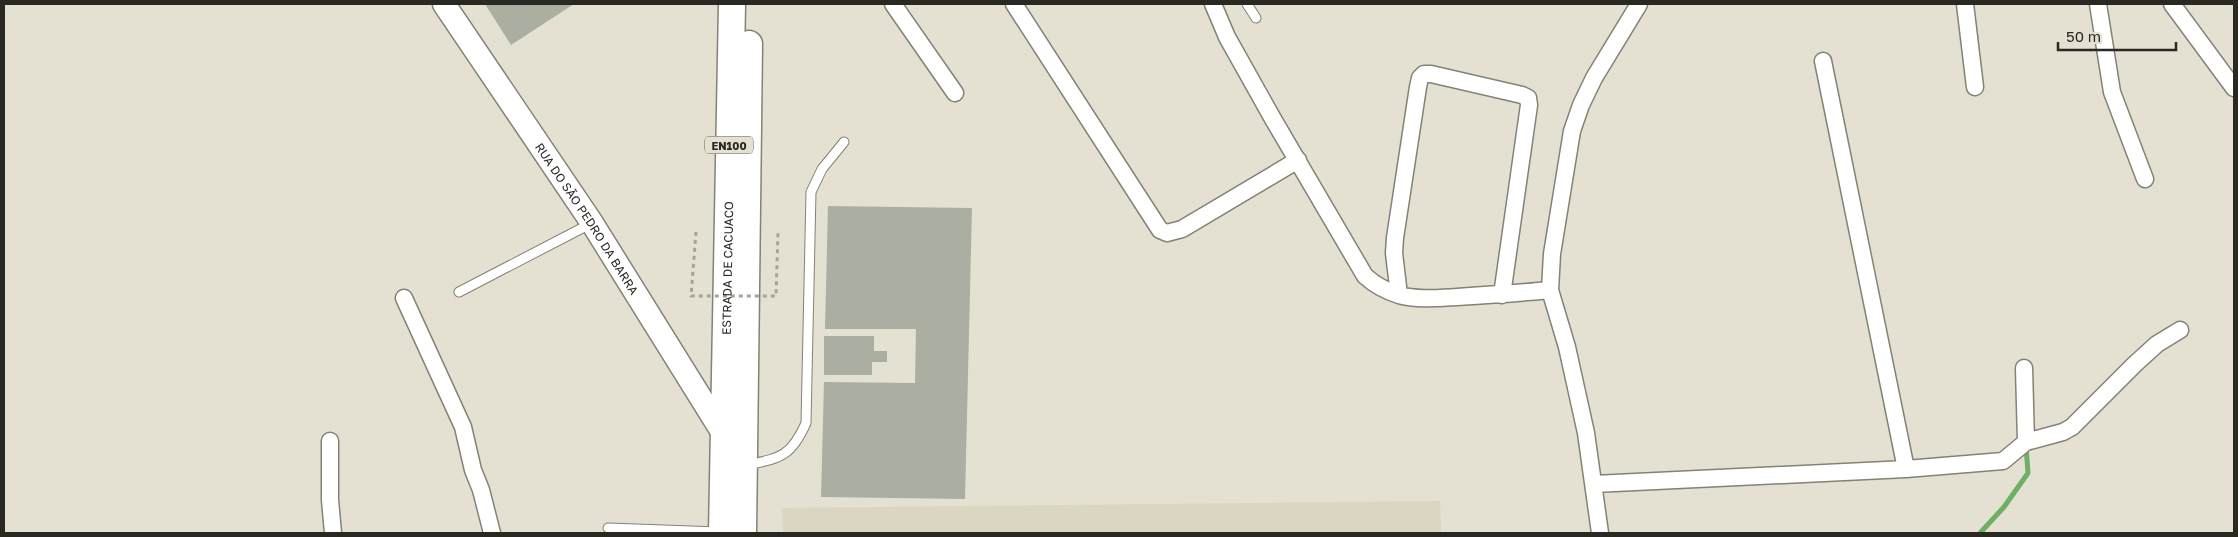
<svg xmlns="http://www.w3.org/2000/svg" width="2238" height="537" viewBox="0 0 2238 537" font-family="'Golos Text',sans-serif">
<style>
.built{fill:#dad6c1}
.lines{fill:none;stroke-linecap:round;stroke-linejoin:round}
.stream{stroke:#6eaf65;stroke-width:5}
.building{fill:#abafa1}
.lane-casing{stroke:#848274;stroke-width:11}
.street-casing{stroke:#848274;stroke-width:19}
.secondary-casing{stroke:#848274;stroke-width:25}
.primary-casing{stroke:#848274;stroke-width:29}
.lane{stroke:#fff;stroke-width:9}
.street{stroke:#fff;stroke-width:16}
.secondary{stroke:#fff;stroke-width:22}
.primary{stroke:#fff;stroke-width:26}
.path-bridge{stroke:#a6a397;stroke-width:3;stroke-dasharray:4 4;stroke-linecap:butt}
.labels{text-anchor:middle;dominant-baseline:central;stroke-width:5;stroke-linejoin:round;paint-order:stroke}
.shield{fill:#e4e1d2;stroke:#626058;stroke-width:1}
.shield-label{font-size:11px;font-weight:bold;fill:#2a2823}
.street-label{font-size:12px;fill:#2a2823;stroke:#e4e1d2}
</style>
<rect width="100%" height="100%" fill="#e4e1d2"/>
<path class="built" d="M1440 501 1441 533H783L782 508Z"/>
<g class="lines">
<path class="stream" d="M1980 533 2004 507 2028 473 2026 446"/>
</g>
<path class="building" d="M485 4H574L511 45Z
M828 206 972 208 965 499 821 497 824 382 915 383 916 329H825Z
M824 336H874V351H887V362H872V375H824Z"/>
<g class="lines">
<g class="lane-casing">
<path id="lane" d="M1247 4 1256 18
M459 292 592 223
M747 465C780 458 791 457 806 423L811 192 822 169 844 142
M608 528 719 532"/>
</g>
<g class="street-casing">
<path id="street" d="M893 4 955 93
M1014 4 1160 230 1167 233 1182 229 1298 160
M1213 4 1227 37 1273 119 1365 276C1375 285 1386 291 1399 295 1417 300 1438 298 1457 297 1488 295 1519 293 1550 290
M1965 4 1975 87
M2098 4 2112 92 2145 179
M2172 4 2234 88
M1823 61 1906 469
M1399 295 1394 253 1395 238 1418 87 1420 78 1424 74H1431L1522 95 1528 98 1529 105 1502 295
M404 298 463 427 473 470 481 490 492 533
M2024 368 2026 442
M330 441V500L333 533
M1594 484 1906 469 2003 461 2026 442 2063 432 2072 427 2135 364 2157 344 2180 330
M1600 533 1586 433 1567 347 1550 290 1552 254 1572 131 1581 105 1594 78 1639 4"/>
</g>
<g class="secondary-casing">
<g id="secondary">
<path id="s1" d="M444 4 592 223 724 435"/>
</g>
</g>
<g class="primary-casing">
<g id="primary">
<path id="s2" d="M722 533 732 4"/>
<path d="M743 533 749 44"/>
</g>
</g>
<use href="#lane" class="lane"/>
<use href="#street" class="street"/>
<use href="#secondary" class="secondary"/>
<use href="#primary" class="primary"/>
<path class="path-bridge" d="M696 232 691 296H776L778 233"/>
</g>
<g class="labels">
<rect class="shield" x="705" y="136.5" width="48" height="17" rx="4"/>
<g class="shield-label">
<text x="729" y="145">EN100</text>
</g>
<g class="street-label">
<text stroke="none"><textPath href="#s1" startOffset="258">RUA DO SÃO PEDRO DA BARRA</textPath></text>
<text stroke="none"><textPath href="#s2" startOffset="265">ESTRADA DE CACUACO</textPath></text>
</g>
</g>
<rect width="2238" height="537" fill="none" stroke="#2a2823" stroke-width="10"/>
<path d="M2058 42v8h118v-8" fill="none" stroke="#2a2823" stroke-width="2.5"/>
<text x="2066" y="42" font-size="15" fill="#2a2823" stroke="#e4e1d2" stroke-width="4" paint-order="stroke">50 m</text>
</svg>
